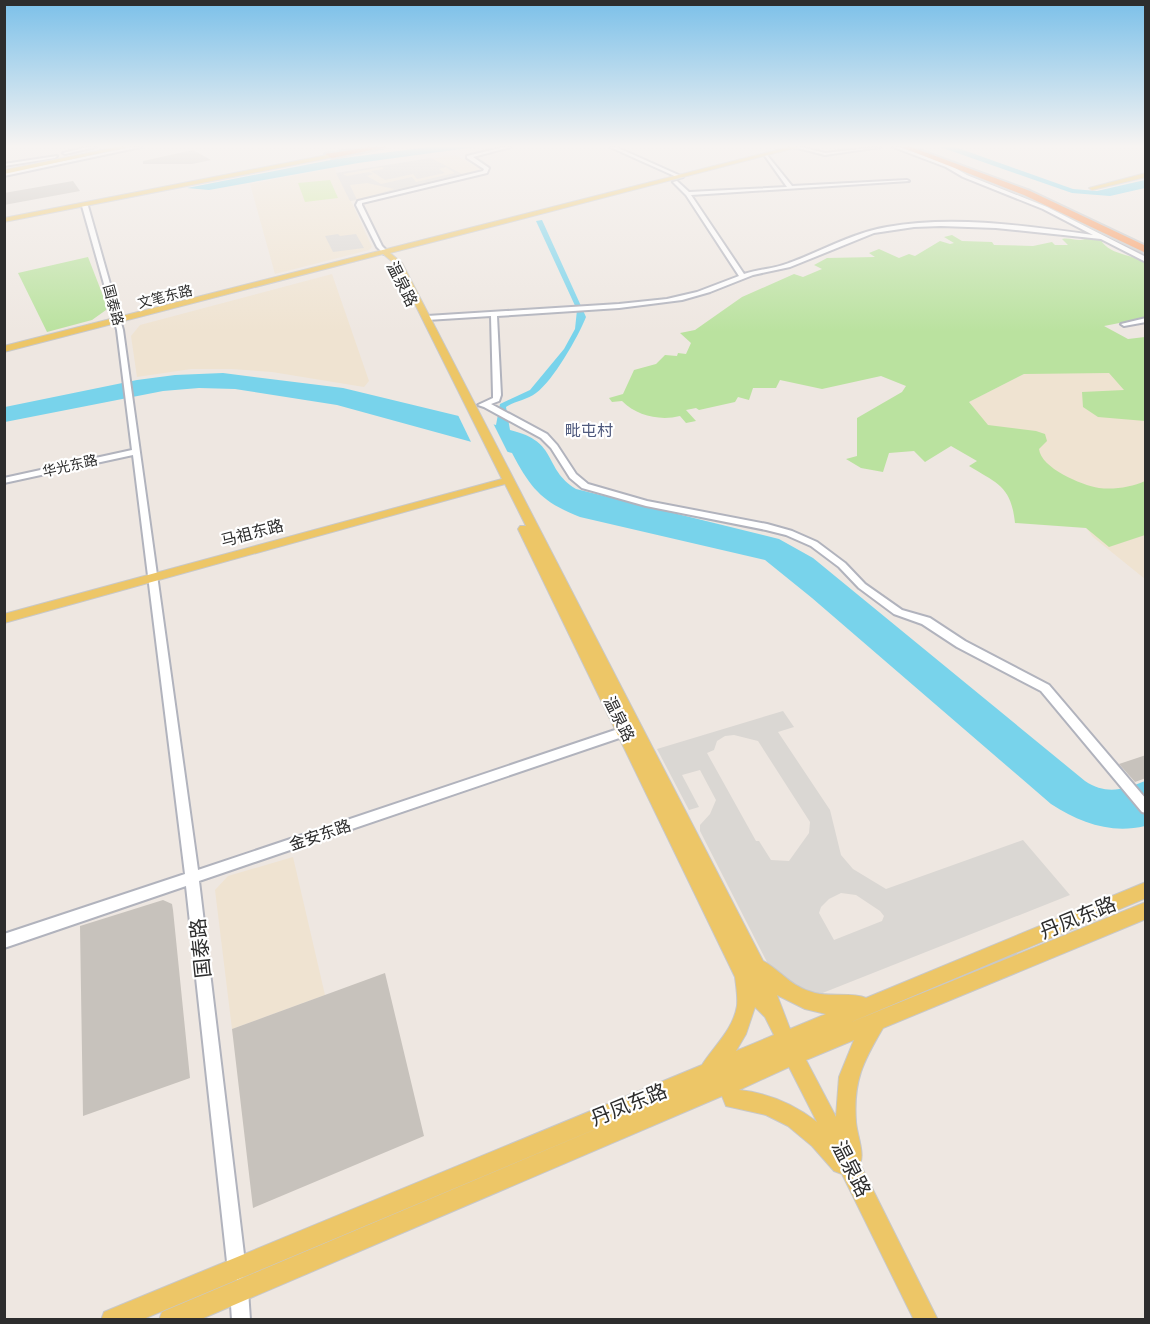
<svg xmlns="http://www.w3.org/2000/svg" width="1150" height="1324" viewBox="0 0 1150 1324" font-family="Karla,'Noto Sans SC',sans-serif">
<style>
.education{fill:#efe3d1}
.green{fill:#bae29f}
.pitch{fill:#cce99c}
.plaza{fill:#dad7d3;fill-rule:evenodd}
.water{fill:#78d3eb}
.pier{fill:#eee7e1}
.building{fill:#c7c2bc}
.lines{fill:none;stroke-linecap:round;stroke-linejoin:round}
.minor-casing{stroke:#b1b3bd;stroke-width:4}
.major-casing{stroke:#c8c8c8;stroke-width:2}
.highway-casing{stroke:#c8c8c8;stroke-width:4}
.minor{fill:#fff;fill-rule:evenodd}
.major{fill:#edc667;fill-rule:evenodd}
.highway{fill:#f99a60;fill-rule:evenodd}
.labels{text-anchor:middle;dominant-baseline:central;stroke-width:4.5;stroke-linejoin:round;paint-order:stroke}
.far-street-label{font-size:14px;fill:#2d2d2d;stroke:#fff}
.street-label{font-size:16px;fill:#2d2d2d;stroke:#fff}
.far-quarter-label{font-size:16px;fill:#4e597d;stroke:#fff}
.near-street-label{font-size:20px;fill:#2d2d2d;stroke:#fff}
</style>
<rect width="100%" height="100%" fill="#eee7e1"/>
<path class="education" d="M455 155 480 168 479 171 351 201 372 247 369 250 275 274 250 184 334 168 337 173Z
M332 274 369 381 364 387 272 372 232 369H191L137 377 131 336 140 325Z
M1145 358V579L1093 537 1043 469 987 425 969 402 1024 374Z
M293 857 325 995 232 1029 215 890 228 876Z"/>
<path class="green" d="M952 235 962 241 992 242 994 245 1033 246 1052 242 1055 245H1068L1062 239C1071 237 1076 242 1085 239L1074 235H1094L1109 241 1102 242C1113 256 1133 254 1145 263V318L1104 326 1128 339 1145 337V421L1098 417 1083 407 1082 392 1124 390 1109 373 1024 374 969 402 988 425 1036 431 1045 434 1047 441 1039 449C1041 468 1081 485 1099 488 1114 490 1132 487 1145 481V535L1109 547 1086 528 1015 523C1011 486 998 484 969 466L977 461 951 446 925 462 914 451 889 453 883 472 861 468 846 459 857 456V418L902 392 906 386 881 376 822 389 780 380 776 388H753L749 400 738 397 735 402 699 410 696 408 686 410 696 421 686 423 680 416C660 421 637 416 622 401L612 402 609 398 623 394 634 370 656 364 665 355 677 356 678 353 686 354 691 343 680 333 695 330 742 297 794 274 803 277 822 269 814 265 827 258 875 257 869 253 879 249 899 258 909 254 915 256 940 241 950 244 954 243 944 237Z
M88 257 107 306 106 310 92 320 47 332 18 273Z"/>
<path class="pitch" d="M330 180 338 198 305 202 298 183Z"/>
<path class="plaza" d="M431 158 462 174 374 195 394 189 367 183 350 185 357 200 350 201 336 173ZM382 167 384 169 371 171 385 180 413 174 417 179 445 173 439 169 446 167 455 173 416 182 412 177 381 184 367 176 373 174 369 172 347 176 343 174Z
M338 234 340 236 356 234 364 248 333 252 325 236Z
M783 711 794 727 778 732 830 810 841 855 853 869 886 889 1023 840 1070 895 820 994 804 992 769 966 700 831V825L710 814 716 800 700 770 682 775 699 807 689 810 657 749ZM734 735 758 741 810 822 809 833 789 861 771 860 759 841H756L707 753 714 750 717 741 725 736ZM841 893 856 895 880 911 884 916 882 921 834 940 819 913 821 907 829 899Z"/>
<path class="water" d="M429 147H476L358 163 209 190 187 188 336 159Z
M940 147H955L1073 189 1097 191 1145 180V188L1110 196 1072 193Z
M542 220 586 317C578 337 553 381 536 393 527 400 515 401 506 407L510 430C560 442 542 468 576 489L779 539 813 558 1085 781C1106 795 1123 790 1145 781V826C1111 834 1080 823 1051 804L812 598 765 560 580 517C542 502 531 489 512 453L337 405 235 389 199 388 163 391 5 422V407L137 380 175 375 223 373 343 388 496 425 500 404 530 390 564 349 575 329 577 310 536 221Z"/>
<path class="pier" d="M456 411 492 421 509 455 472 444Z"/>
<path class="building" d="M193 150 211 160 192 164H143V161Z
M73 181 80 191 4 205V193Z
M1146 755V778L1135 782 1119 764Z
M163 900 172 904 173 910 190 1078 83 1116 80 926Z
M385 973 424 1136 253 1208 232 1029Z"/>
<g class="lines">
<g class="minor-casing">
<path id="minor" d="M88 147H96L65 154 63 153Z
M133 147H141L4 176V173Z
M504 147H511L473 157 489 168 487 173 362 203V205L382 246 389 253 384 254 377 247 356 205 358 201 483 171 484 169 467 158V156Z
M610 147H616L683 177 679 178Z
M794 147H801L825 153 880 147 825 155Z
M893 147H899L950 165 967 175 1047 207 1146 257V262L1101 239 996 228 941 226 914 227 874 233 790 267 753 275 710 292 682 300 619 308 497 316 501 395 499 401 491 404 547 434 557 445 576 474 588 484 647 501 767 524 792 531 817 542 845 563 865 584 902 610 930 618 965 641 1049 685 1146 799V813L1142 812 1041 691 957 647 922 624 894 614 859 588 839 567 811 546 786 535 766 530 646 506 582 488 570 478 551 448 541 438 484 407 478 405 493 398V395L491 316 427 320 424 318 427 316 619 304 667 299 697 292 739 276 686 195 673 182 677 181 689 192 787 187 765 156 767 155 792 186 907 180 909 181 691 195 744 274C759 269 774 269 789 263 822 251 852 233 887 227 954 215 1026 226 1093 235L1043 209 963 177 946 167Z
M57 156 55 158 4 166V164Z
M85 204 88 206 123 330 198 870 630 725 634 727 636 730 634 733 199 881 246 1271 243 1277 237 1280 231 1277 228 1271 186 886 4 948V934L185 874 133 455 4 483V478L132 450 117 330 82 206Z
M1146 318V322L1124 326 1121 324Z
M239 1281 245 1284 248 1290 250 1320H232L230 1290 233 1284Z"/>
</g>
<g class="major-casing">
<path id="major" d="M117 147H128L4 174V170Z
M789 147H799L390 253 402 263 763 961C783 972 789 986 815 993 831 997 852 992 866 998L1146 882V898L849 1023 1146 902V919L883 1028C863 1062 853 1081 856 1122 857 1135 865 1153 860 1164L938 1320H914L842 1174 834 1171 812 1146 788 1126 766 1115 726 1106 722 1096 199 1320H159L162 1312 641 1110 141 1320H101L104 1312 702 1065C714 1046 733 1030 737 1006 738 996 736 986 735 977L518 529 520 526H526L505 484 4 623V614L502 479 395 264 383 254 4 352V346ZM777 995 805 1009 826 1014 790 1029ZM755 1007 765 1017 774 1035 736 1051 746 1034ZM854 1040 839 1077 836 1117 806 1060ZM789 1067 817 1122C794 1104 768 1093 739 1090Z
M332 154 334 157 4 222V218Z
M1146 173V177L1092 190 1089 188Z"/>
</g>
<g class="highway-casing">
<path id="highway" d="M371 147H387L332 158 325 154Z
M901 147H911L1030 191 1146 246V253L1024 195Z"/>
</g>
<use href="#minor" class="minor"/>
<use href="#major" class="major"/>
<use href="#highway" class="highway"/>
</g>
<linearGradient id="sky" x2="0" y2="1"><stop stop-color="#7bc0e9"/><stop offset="0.44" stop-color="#f7f4f2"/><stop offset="1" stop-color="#f7f4f2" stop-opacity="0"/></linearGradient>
<rect width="1150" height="332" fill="url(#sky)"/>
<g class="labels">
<g class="far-street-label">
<text transform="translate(165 297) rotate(-14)">文笔东路</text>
<text transform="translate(113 305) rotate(75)">国泰路</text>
<text transform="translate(70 466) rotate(-13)">华光东路</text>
</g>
<g class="street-label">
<text transform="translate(402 284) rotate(63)">温泉路</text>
<text transform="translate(252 533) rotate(-15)">马祖东路</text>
<text transform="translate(619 719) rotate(63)">温泉路</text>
<text transform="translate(320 835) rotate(-19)">金安东路</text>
</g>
<g class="far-quarter-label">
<text x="589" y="430">毗屯村</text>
</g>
<g class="near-street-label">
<text transform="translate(1078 918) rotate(-22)">丹凤东路</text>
<text transform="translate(201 948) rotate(-96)">国泰路</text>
<text transform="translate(629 1105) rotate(-22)">丹凤东路</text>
<text transform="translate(851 1169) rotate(63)">温泉路</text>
</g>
</g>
<rect width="1150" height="1324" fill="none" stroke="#2d2d2d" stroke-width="12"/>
</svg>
